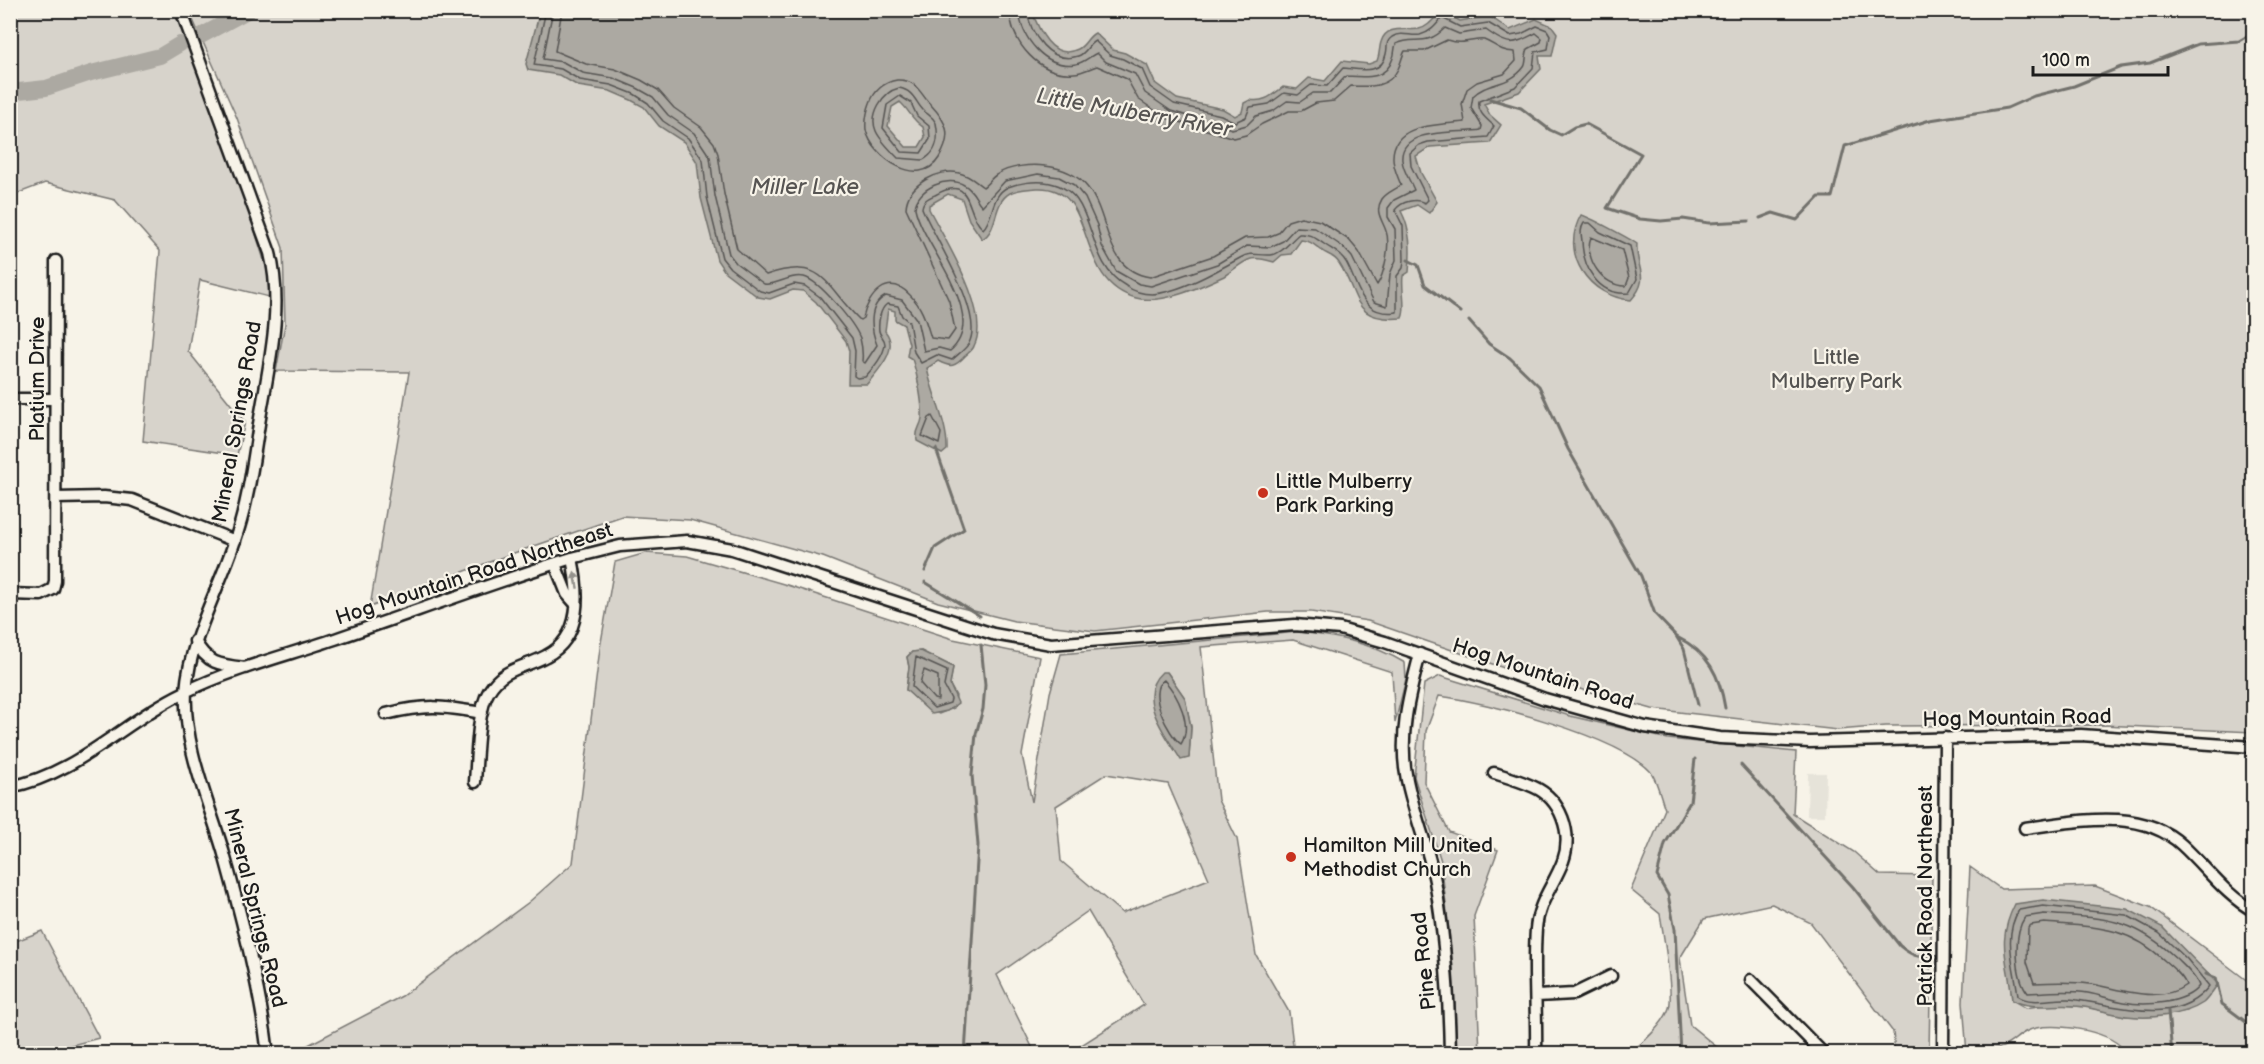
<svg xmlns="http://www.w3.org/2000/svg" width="2264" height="1064" viewBox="0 0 2264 1064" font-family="'Balsamiq Sans',sans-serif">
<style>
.built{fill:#e6e3d9}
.green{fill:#d7d3cb;stroke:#7a7874;stroke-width:1.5;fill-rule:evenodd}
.water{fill:#aca9a2;stroke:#72716c;stroke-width:1.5;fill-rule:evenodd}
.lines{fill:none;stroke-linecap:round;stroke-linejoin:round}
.shore{stroke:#565452;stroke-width:1.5}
.stream{stroke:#72716c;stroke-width:3}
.river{stroke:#aca9a2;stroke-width:16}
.minor-casing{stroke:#1c1c1c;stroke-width:15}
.minor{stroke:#f7f3e8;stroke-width:10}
.oneway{fill:#94928c}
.poi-dot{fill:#c8321e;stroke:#f7f3e8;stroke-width:2}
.labels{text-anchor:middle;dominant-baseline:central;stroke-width:4.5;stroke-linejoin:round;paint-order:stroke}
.park-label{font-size:21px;fill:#545351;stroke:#f7f3e8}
.street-label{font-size:21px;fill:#1c1c1c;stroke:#f7f3e8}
.poi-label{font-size:21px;fill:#1c1c1c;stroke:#f7f3e8;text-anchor:start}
.water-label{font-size:22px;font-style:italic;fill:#565452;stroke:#f7f3e8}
</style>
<rect width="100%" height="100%" fill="#f7f3e8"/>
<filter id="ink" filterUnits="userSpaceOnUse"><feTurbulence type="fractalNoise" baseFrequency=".0167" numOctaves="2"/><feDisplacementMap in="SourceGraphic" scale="12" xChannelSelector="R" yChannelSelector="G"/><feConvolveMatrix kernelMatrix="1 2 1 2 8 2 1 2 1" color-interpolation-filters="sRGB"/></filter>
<g filter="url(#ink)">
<path class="built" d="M1808 773H1826L1825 816H1807Z"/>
<path class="green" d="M11 11H174L226 143 250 215 268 273 269 297 200 280 188 351 245 422 237 455 143 441 160 251 115 200 45 183 11 196Z
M189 11H2253V732L2102 725 1886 726 1838 730 1652 709 1504 668 1368 621 1311 612H1268L1095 631 1014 621 938 602 823 557 690 520 622 516 508 555 370 607 409 372 276 371 285 324 283 248 237 118Z
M646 553 687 556 787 585 953 639 1040 657 1022 755 1032 802 1050 693 1061 654 1297 632C1336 636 1372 643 1405 663L1406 679 1395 723 1392 672 1293 640 1201 647 1218 800 1237 839 1256 955 1289 1012 1294 1053H1069L1144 1005 1088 911 997 975 1035 1053 291 1054 402 996 529 902 573 863 600 648 615 562ZM921 651 953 667 950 685 956 696 954 708 939 714C925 708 918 700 906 690L909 667 907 657 912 652ZM1167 672 1185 698 1191 727 1189 758ZM1106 774 1168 784 1209 879 1122 913 1061 861 1056 806Z
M1440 676 1570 716 1668 739 1796 752 1793 814 1854 852 1880 875 1932 876 1929 1053H1895L1893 1032 1811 923 1772 904 1704 919 1680 958 1690 1025 1724 1053H1629C1642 1044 1664 1024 1669 1008 1674 994 1663 932 1660 914L1631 890 1665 809C1661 799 1657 779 1650 771 1617 736 1487 702 1439 696L1426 731 1424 782 1449 832 1498 850 1474 916 1480 1053H1457L1453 967 1441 861 1414 777 1424 684Z
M1970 867 2001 889 2095 886 2150 907 2253 985V1053H2126C2114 1031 2060 1023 2036 1028 2014 1032 2012 1053 1982 1049L1981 1053 1967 1054 1963 1002ZM2162 927 2217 985 2187 1011 2148 1017 2125 1016 2087 1007 2050 1004 2026 1008 2012 1000 2011 991Z
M42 931 99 1038 68 1046 70 1053H11V943Z"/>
<path class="water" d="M540 11H1032C1038 28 1052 62 1078 49 1086 45 1087 37 1095 33L1113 50 1125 53 1147 65 1155 83 1177 99 1223 109 1235 116 1242 112 1244 103 1250 100C1264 103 1272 95 1283 87L1297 89 1309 78 1325 81 1342 61 1369 64 1377 61C1380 54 1379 48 1381 42 1386 24 1407 31 1419 29 1429 27 1434 18 1441 11L1460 21 1489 16 1510 30 1536 19 1552 26 1557 33 1552 56H1539L1541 69 1519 92 1484 104 1490 115 1501 125 1490 143 1430 147 1416 156 1421 173 1437 202 1429 213 1417 205 1401 211C1411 230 1411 250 1409 272L1403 276C1401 289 1407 308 1402 318 1351 322 1361 297 1339 263 1334 255 1327 255 1321 250 1313 244 1311 241 1301 240L1291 254 1282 255 1274 262C1267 260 1258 257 1251 259 1241 262 1233 271 1224 276 1200 287 1162 305 1136 298 1071 281 1100 185 1037 188 1028 189 1017 189 1010 193 992 203 999 230 982 239L969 220 962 199 948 194 929 205V209C944 239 992 312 974 346 973 350 968 353 965 356 955 367 951 368 938 361L927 368C932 395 948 423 947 450L942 454 917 441C915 428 921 428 922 418 923 404 917 373 912 359L907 356 909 344 904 325 895 320V311L888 309 885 331C900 349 879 369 867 384H848L849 351 846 341 816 302 803 291 793 290 770 299 758 297 725 272 717 260 701 198 697 162 684 142 659 126 644 107 631 100 610 91 578 86 559 75 528 70 526 64ZM900 102C909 110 912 120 923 127L925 137 919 147H906L888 126 892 107Z
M1581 215C1588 216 1632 240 1637 244 1635 269 1652 277 1631 300 1589 297 1559 254 1581 215Z
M921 651 953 667 950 685 958 703 947 711 932 714 906 690 909 667 907 657 912 652Z
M1162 672H1167L1185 698 1191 727 1189 758 1181 760C1166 735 1134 697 1162 672Z
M2043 900 2127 909 2162 927 2218 984C2213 990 2209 998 2203 1003 2184 1016 2149 1019 2126 1016 2109 1014 2093 1007 2075 1006 2053 1004 2031 1010 2012 1000 2009 962 1995 943 2015 904Z"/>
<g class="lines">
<path class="shore" d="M546 10 534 65 561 69 580 80 611 85 634 94 648 103 663 121 688 138 703 160 707 197 722 258 730 268 760 291 769 293 794 284 805 286 820 297 852 338 855 351 854 376 857 378 865 377C873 368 884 356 885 344 885 338 880 336 879 331 878 322 880 309 887 304L898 306 902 316 909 322 914 352 921 363 937 355 952 360C957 355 966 349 969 343 985 313 934 238 922 208 923 200 928 198 935 195 975 173 964 213 983 229 994 219 990 195 1008 187 1018 183 1033 181 1044 182 1102 188 1080 261 1126 286 1133 291 1143 294 1152 294 1178 293 1217 271 1240 258 1252 251 1258 256 1271 255 1282 254 1290 241 1299 234 1310 233 1315 238 1324 244 1332 250 1340 252 1346 262 1360 287 1360 317 1397 312V276L1403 268 1404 260 1403 226 1395 210C1402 201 1416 198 1425 203L1428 200 1411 166 1410 153 1419 145 1428 142 1488 137 1494 126C1487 119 1477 113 1479 101L1515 87 1533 68 1535 52 1548 49 1550 35 1547 30 1537 26 1521 34 1510 36 1488 23 1460 27 1442 18C1436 25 1431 32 1420 35 1411 37 1402 31 1392 37 1385 42 1388 47 1386 54 1382 76 1358 69 1343 68L1327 86 1311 85 1298 95 1284 93 1269 104 1250 107 1246 117 1235 122 1221 115 1174 104 1150 87 1142 69 1123 59 1110 55 1095 41C1088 44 1087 53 1078 56 1050 65 1030 34 1027 10
M553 10 543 59 563 62 583 73 613 78 637 88 653 97 668 115 694 133 710 157 715 196 729 254 736 263 764 284C777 286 789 274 804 277 820 281 854 323 860 338 862 346 863 353 862 361L865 363 877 345C871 330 867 305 886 296L902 300 917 320 924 351 939 348 950 351C991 316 923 247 915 208 917 188 948 175 964 185 974 190 975 199 982 206L1005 181 1038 174 1059 177 1074 185 1085 198 1097 225 1102 246 1116 271 1139 284 1151 286 1217 264 1247 246 1270 247 1283 241 1296 227 1315 228 1343 247 1352 257 1374 302 1387 306 1390 274 1396 260 1395 229 1388 217V208L1394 200 1414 190C1410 180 1403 171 1402 160 1399 126 1461 134 1481 130L1482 126 1471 108 1473 96C1488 81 1509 87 1524 67 1527 63 1525 55 1528 49L1541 42 1542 38 1536 33C1512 45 1509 47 1486 30L1459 34 1445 28C1425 48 1415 35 1396 44 1394 49 1395 53 1393 58 1386 81 1364 77 1346 76L1330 93H1313L1300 102 1287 101 1273 111 1256 116 1247 125 1232 129 1171 111 1145 93 1135 74 1106 62 1097 53C1090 56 1084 63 1076 64 1045 69 1021 38 1019 10
M562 10 555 51 586 64 615 69 641 80 658 90 674 108 701 127 714 143 718 154 724 194 737 249 766 275C825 255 824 286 860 320L863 318C868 295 888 272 910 295 923 308 926 322 931 338L948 340 955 330 949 301 906 208C907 185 938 168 959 173 969 175 976 182 983 187 988 184 991 178 996 175 1009 166 1031 164 1045 166 1125 175 1086 267 1150 277L1213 256 1245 238 1268 237 1278 233 1288 221 1301 217 1320 221 1349 240 1359 252 1377 285C1384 275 1391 244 1386 231 1382 219 1374 212 1382 199 1387 192 1395 190 1401 185 1398 177 1393 168 1393 158 1392 122 1441 125 1465 122L1462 104 1467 89 1477 82 1504 74 1516 61 1515 52C1498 51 1495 44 1484 40 1476 38 1463 46 1447 40L1424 51H1405C1402 56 1401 63 1398 69 1389 88 1369 87 1351 86L1334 101 1316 103 1301 111H1289L1262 124 1246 135 1234 138 1166 118 1138 99 1127 79 1097 66C1090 68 1082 73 1074 73 1040 76 1011 44 1010 10
M897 80C917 79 920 94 931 105 947 122 953 135 939 158 919 190 872 157 866 130 865 120 867 111 870 103 874 91 884 82 897 80Z
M899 88C915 91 915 103 925 112 930 116 933 117 936 123 939 138 938 152 923 160L898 158C891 151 880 140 876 131 869 115 882 92 899 88Z
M900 96 911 103 917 116 929 126 930 139 921 153 902 152 883 128 887 105Z
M1584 223H1590L1600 232 1630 246 1637 279 1629 293C1598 296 1583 268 1582 241 1581 234 1580 229 1584 223Z
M1591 237 1622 250 1629 278 1626 286C1603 287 1583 258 1591 237Z
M932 416 941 433 939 444 922 436 929 418Z
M916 657 947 671 944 686 951 699 950 703 934 708 912 687Z
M924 670 938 676V700L934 699 920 683Z
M1164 680C1178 695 1193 725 1181 744 1169 736 1145 690 1164 680Z
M2043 906 2126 915 2159 933 2187 959 2209 986C2176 1030 2111 1002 2068 999 2052 998 2031 1005 2018 996 2015 967 2002 937 2019 910Z
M2044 914C2103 919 2130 915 2176 958 2184 966 2196 976 2199 986 2186 1004 2144 1006 2124 1002 2112 1000 2100 995 2088 993 2067 990 2048 992 2028 993 2015 977 2013 934 2025 917Z
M2044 923C2094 927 2127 925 2165 961 2173 968 2183 976 2186 985 2159 1005 2118 988 2090 984 2071 981 2052 982 2034 983L2027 962 2028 928 2031 925Z"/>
<path class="stream" d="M1490 99 1521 108 1550 130 1561 135 1574 127 1586 124 1641 154 1607 208 1640 219 1661 221 1683 219 1709 223 1749 221
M1760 218 1773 213 1797 220 1819 197H1832L1845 146 1930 120 2007 108 2034 96 2074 86 2121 67 2150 63 2198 44 2239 41 2254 32
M1408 260 1418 265 1425 285 1460 312
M1469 321 1489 344 1510 358 1539 386 1568 449 1641 576 1655 614 1676 636 1684 649 1698 705
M925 571 935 548 964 529 936 449
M925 582 980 616
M1677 637C1708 652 1720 676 1725 708
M1741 765 1853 887 1900 946C1911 955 1918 958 1933 957
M2206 974 2216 978 2222 1004 2254 1028
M2168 1011 2172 1054
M965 1054 978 845 972 775 976 734 983 709 985 685 981 645
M1681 1054 1675 929 1668 895 1657 876 1665 844 1690 802 1695 759"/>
<path class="river" d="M197 38 249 10
M10 92 46 88 91 73 160 56 180 44"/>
<g class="minor-casing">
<path id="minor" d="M181 10 270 253C284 309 268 368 259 424 253 463 248 503 235 540 219 590 190 637 186 691 183 746 209 802 224 854 242 919 260 987 268 1054
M10 399H56
M56 498 104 497 132 500 235 541
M555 564 567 594 574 602
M10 594 41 595 53 589 55 581 56 261
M195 641C207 664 220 665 245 668
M1420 654C1409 695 1398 737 1407 780 1414 814 1428 847 1435 881 1445 938 1449 996 1450 1054
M386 714C426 704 442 706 482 713
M1494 773C1507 777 1521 781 1534 787 1561 799 1573 833 1563 861 1554 885 1538 902 1536 929 1533 970 1537 1012 1536 1054
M475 782C477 758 477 710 489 691 503 668 524 668 546 656 583 637 579 592 572 558
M10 787C78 774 124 721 185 692 232 669 285 656 335 639 414 612 492 583 572 558L620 546 687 541 732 549 993 634 1051 644 1295 625 1340 629 1385 642 1545 699 1645 727 1720 738 1810 742 2081 735 2254 747
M2025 828C2076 822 2140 806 2182 845 2206 867 2225 895 2254 911
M1751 980 1824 1054
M1537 996 1574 994 1611 976
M1943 1054 1945 738"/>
</g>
<use href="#minor" class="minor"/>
</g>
<defs><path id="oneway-solid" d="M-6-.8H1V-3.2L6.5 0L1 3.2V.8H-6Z" transform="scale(1.5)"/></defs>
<use class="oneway" href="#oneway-solid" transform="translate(576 580) rotate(-101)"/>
</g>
<g class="poi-dot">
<circle cx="1263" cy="493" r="6"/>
<circle cx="1291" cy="857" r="6"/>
</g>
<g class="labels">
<g class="park-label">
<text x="1836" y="357">Little<tspan x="1836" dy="24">Mulberry Park</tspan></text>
</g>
<g class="street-label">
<text transform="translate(37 379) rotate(-90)">Platium Drive</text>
<text transform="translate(237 422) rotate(-80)">Mineral Springs Road</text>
<text transform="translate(474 574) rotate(-18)">Hog Mountain Road Northeast</text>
<text transform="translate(1543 674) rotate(18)">Hog Mountain Road</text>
<text transform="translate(2017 718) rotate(-1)">Hog Mountain Road</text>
<text transform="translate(1925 896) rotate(-90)">Patrick Road Northeast</text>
<text transform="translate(255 908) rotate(76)">Mineral Springs Road</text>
<text transform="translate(1424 961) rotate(-96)">Pine Road</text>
</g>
<g class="poi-label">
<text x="1275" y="481">Little Mulberry<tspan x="1275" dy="24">Park Parking</tspan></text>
<text x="1303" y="845">Hamilton Mill United<tspan x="1303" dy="24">Methodist Church</tspan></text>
</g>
<g class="water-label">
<text transform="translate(1134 113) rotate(10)">Little Mulberry River</text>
<text x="805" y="187">Miller Lake</text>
</g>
</g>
<rect width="2264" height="1064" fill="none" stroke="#f7f3e8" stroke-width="36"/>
<rect x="18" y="18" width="2228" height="1028" fill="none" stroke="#1c1c1c" stroke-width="2" filter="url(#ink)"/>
<path d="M2033 66v9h135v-9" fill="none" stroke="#1c1c1c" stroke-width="3"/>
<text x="2042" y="66" font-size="18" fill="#1c1c1c" stroke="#f7f3e8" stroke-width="4.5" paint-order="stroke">100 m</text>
</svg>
